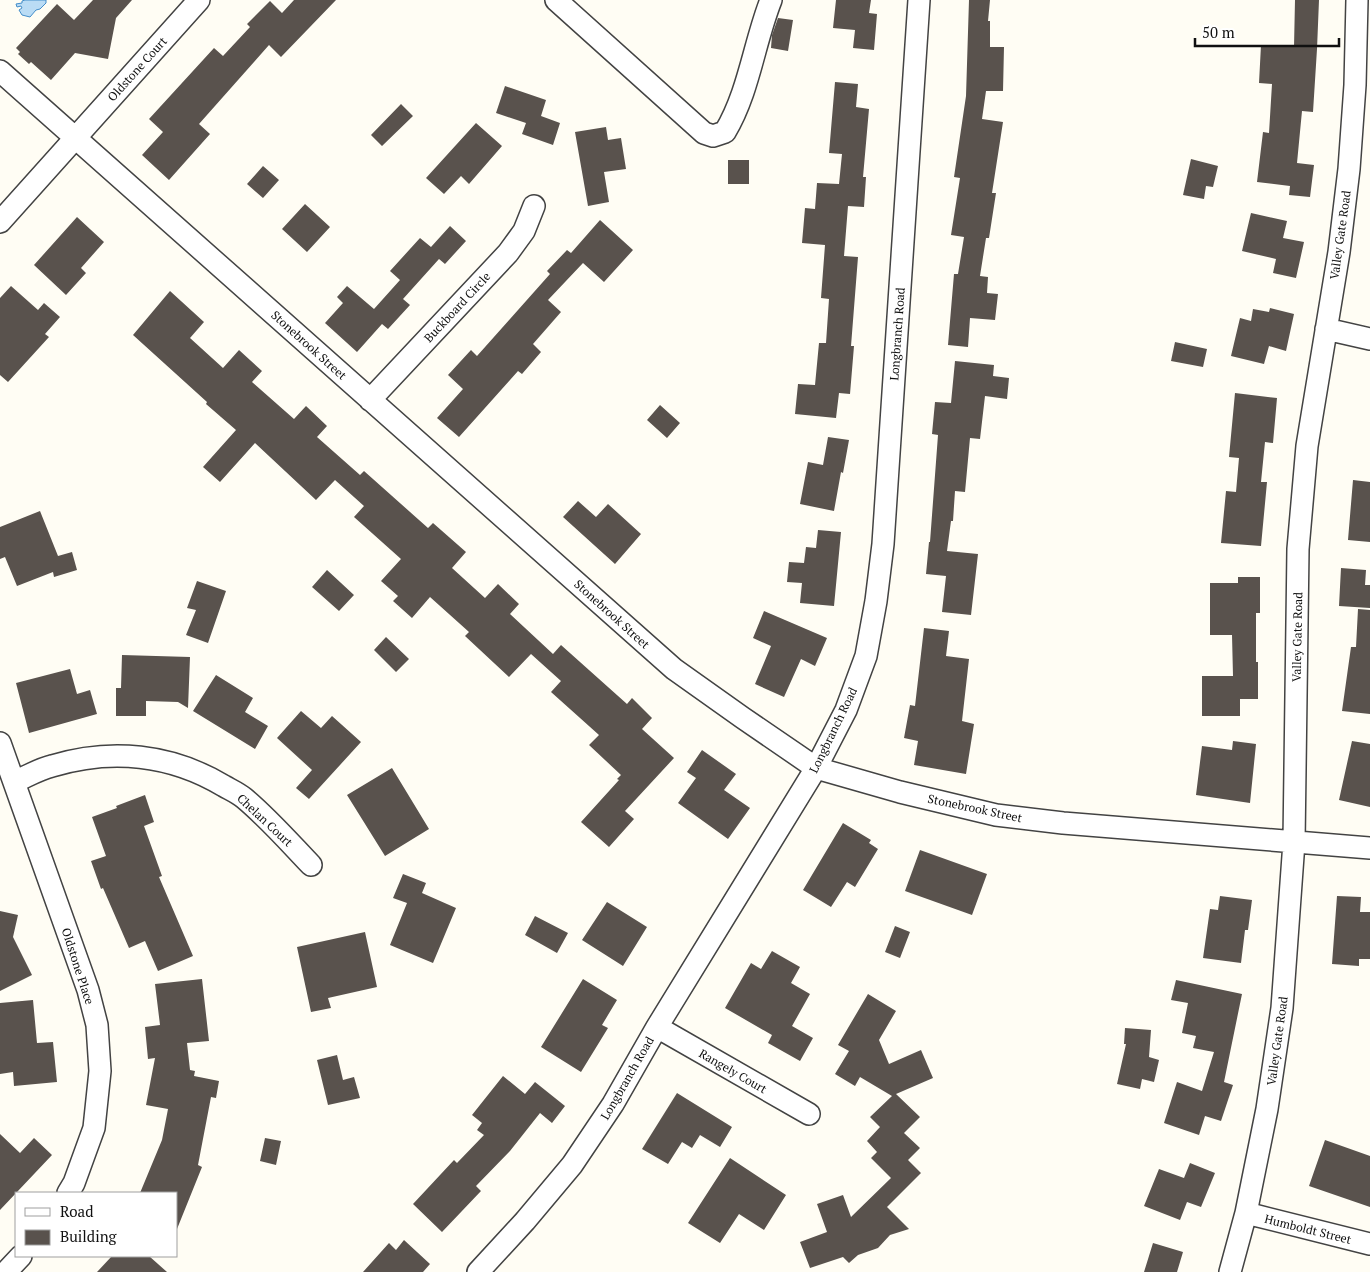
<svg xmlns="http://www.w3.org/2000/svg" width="1370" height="1272" viewBox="0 0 1370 1272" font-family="'PT Serif',serif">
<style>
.water{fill:#badcf5;stroke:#438dca}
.building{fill:#59524d}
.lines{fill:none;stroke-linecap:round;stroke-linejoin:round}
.minor-casing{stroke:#434343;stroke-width:24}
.minor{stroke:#fff;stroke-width:21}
.labels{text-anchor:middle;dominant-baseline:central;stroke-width:5;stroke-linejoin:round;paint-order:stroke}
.street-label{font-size:12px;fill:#101010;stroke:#fff}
</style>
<rect width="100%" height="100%" fill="#fffdf4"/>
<path class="water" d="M25 0H46V3L40 9 36 10 30 17 22 15 19 10 22 8 21 6 17 7 16 4 22 3V1Z"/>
<path class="building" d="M93 0H132L116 18 108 59 75 53 51 80 31 62 29 64 18 54 20 52 16 48 57 4 74 20Z
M294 0H336L281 57 269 45 199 124 210 134 169 180 142 155 163 132 149 119 214 48 223 56 250 27 247 24 270 1 282 13Z
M836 0H871L869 13 877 14 874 50 853 48 855 30 833 28Z
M969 0H990L988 21H990V47H1004L1003 91H986L982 119 1003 122 992 193H996L989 238H986L980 276 988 277 987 293 998 294 995 320 970 318 968 347 948 345 954 274H958L964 237 951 235 960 178 954 177 966 96Z
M1295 0H1319L1317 49 1313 112 1302 111 1297 163 1314 165 1310 197 1289 195 1290 186 1257 182 1263 132 1269 133 1272 84 1259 83 1261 45 1294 47Z
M778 18 793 20 788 51 771 48 772 35Z
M835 82 858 84 856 107 869 109 863 177H866L864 207 848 206 844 256 858 257 851 346H854L850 394 839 393 836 418 795 414 798 384 815 385 819 343H826L829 299 821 298 825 245 802 243 805 208 815 209 817 183 839 184 842 154 829 153Z
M505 86 546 100 541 116 560 123 553 145 522 134 526 123 496 113Z
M401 104 413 116 382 146 371 135Z
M476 123 502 146 469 184 461 176 444 194 426 178Z
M606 127 608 140 621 138 626 169 604 172 609 202 588 206 575 132Z
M1191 159 1218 166 1213 187 1206 186 1204 199 1183 195Z
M728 160H749V184H728Z
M263 166 279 180 263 198 247 184Z
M305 204 330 227 307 252 282 229Z
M1251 213 1287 221 1283 238 1304 242 1296 278 1273 273 1276 259 1242 251Z
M77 217 104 242 81 268 86 273 66 295 34 265Z
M600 220 633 250 604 282 583 263 548 300 561 312 533 344 541 352 522 374 518 371 459 437 437 418 463 389 448 375 471 350 477 356 550 274 547 271 567 250 571 253Z
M450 226 466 241 445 264 439 259 403 299 410 305 388 329 382 324 357 352 325 323 343 303 337 297 347 286 374 309 400 280 390 271 420 238 431 247Z
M11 286 38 310 44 303 60 317 45 334 49 337 8 382 0 375V298Z
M170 291 204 322 190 338 223 368 239 350 262 371 252 382 294 419 306 406 327 426 317 437 360 475 364 471 428 528 433 523 466 552 452 568 485 598 498 584 519 604 510 614 553 654 561 645 627 704 632 698 652 718 642 729 674 758 625 811 634 819 609 847 581 822 619 780 617 779 621 775 589 745 599 735 551 692 561 681 531 654 509 677 465 636 469 632 430 597 412 618 393 601 398 596 381 581 401 559 354 517 364 506 335 480 316 500 255 443 220 482 203 467 236 430 206 404 207 402 133 335Z
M1270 308 1294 314 1286 351 1269 346 1264 364 1231 356 1240 318 1251 321 1253 309 1269 312Z
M1175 342 1207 349 1203 367 1171 361Z
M955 361 994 365 993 376 1009 378 1007 399 985 396 980 439 970 438 965 492 955 491 953 521H951L947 551 978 554 971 615 942 612 946 576 926 574 929 542H930L938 435 932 434 935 402 951 403Z
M1235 393 1277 398 1273 443 1265 442 1261 482H1267L1261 546 1221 543 1226 491 1236 492 1239 458 1229 457Z
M660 405 680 423 667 438 647 420Z
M828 437 849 440 843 473 841 472 834 511 800 504 808 462 823 465Z
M1353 480 1370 482V542L1348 540Z
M578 501 596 517 608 504 641 534 615 564 563 517Z
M40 511 58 556 72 552 77 570 54 577 53 572 17 586 5 557 0 559V527Z
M818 530 841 532 834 606 800 603 802 583 787 582 789 562 804 563 806 547 816 548Z
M1341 568 1366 570 1365 585H1370V608L1339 606Z
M327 570 354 595 339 611 312 587Z
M1238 577H1260V613H1256V662H1258V699H1240V716H1202V676H1233L1232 635H1210V583H1238Z
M197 581 226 591 208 643 186 635 196 610 187 608Z
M1358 609 1370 610V714L1342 711 1351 647H1356Z
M764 611 827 638 815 666 801 659 784 697 755 684 771 646 753 638Z
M924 628 949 631 946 656 969 659 962 721 974 724 966 774 914 765 918 741 904 738 910 705 915 706Z
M386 637 409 659 396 672 374 650Z
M122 655 190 657 188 708 178 702 146 701V716H116V688H121Z
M70 669 77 694 90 690 97 714 29 733 16 683Z
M216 675 253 698 245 712 268 726 255 749 193 711Z
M301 711 321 728 332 716 361 742 309 799 296 788 312 770 277 738Z
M1233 741 1256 744 1250 803 1196 795 1202 746 1232 750Z
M1352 741 1370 744V807L1339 800Z
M702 750 736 774 724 790 750 808 728 839 678 803 696 778 687 772Z
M392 768 429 829 385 856 347 795Z
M145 795 154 822 144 826 162 876 159 877 193 956 158 971 145 941 129 948 103 888 101 889 91 861 106 856 92 817 117 808 116 806Z
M843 823 871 840 869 843 878 849 855 887 847 882 831 907 803 890Z
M920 850 987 874 972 915 905 891Z
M403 874 426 883 422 893 456 908 433 963 390 945 407 903 393 898Z
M1220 896 1252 900 1248 930H1245L1241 963 1203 958 1210 909 1218 910Z
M1337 896 1361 897 1360 912H1370V959H1359V966L1332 964Z
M607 902 647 927 623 966 582 940Z
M0 911 18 915 13 937 32 975 0 991Z
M535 916 568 933 557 953 525 935Z
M895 926 910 932 900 958 885 952Z
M365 932 377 987 328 998 331 1008 311 1012 297 947Z
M772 951 800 967 791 983 810 994 792 1026 813 1038 800 1061 768 1043 772 1035 725 1008 751 963 761 969Z
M202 979 209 1041 187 1043 190 1070 195 1071 194 1076 219 1081 216 1098 211 1097 198 1165 202 1167 177 1229 176 1193H140L162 1140 168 1109 146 1105 155 1058 148 1059 145 1027 160 1025 155 984Z
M583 979 617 1000 602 1025 608 1028 581 1072 541 1047Z
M1176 980 1242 994 1224 1082 1233 1085 1221 1121 1205 1116 1199 1135 1164 1123 1177 1082 1202 1091 1214 1052 1193 1048 1196 1036 1182 1033 1188 1003 1171 1000Z
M868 994 896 1011 879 1040 889 1064 921 1050 933 1078 896 1094 920 1117 904 1133 920 1148 908 1160 921 1173 887 1207 909 1229 890 1235 878 1248 858 1255 849 1263 843 1257 810 1268 800 1242 827 1232 817 1204 843 1195 851 1217 891 1178 871 1158 877 1152 867 1141 880 1127 870 1117 892 1096 860 1077 855 1086 835 1074 849 1051 838 1045Z
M33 1000 37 1043 53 1042 57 1082 14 1086 13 1072 0 1074V1003Z
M1125 1028 1151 1030 1149 1057 1159 1060 1154 1082 1142 1079 1140 1089 1117 1084 1126 1044H1124Z
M337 1055 343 1080 354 1077 360 1098 328 1105 317 1060Z
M503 1076 525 1094 535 1082 565 1106 552 1123 540 1113 510 1151 476 1186 481 1191 442 1232 413 1204 454 1160 457 1163 484 1135 477 1130 482 1123 472 1115Z
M677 1093 732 1127 720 1147 700 1135 692 1148 682 1142 668 1164 642 1149Z
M0 1134 20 1153 34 1138 52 1155 0 1210Z
M265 1138 281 1141 276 1165 260 1161Z
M1325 1140 1370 1156V1207L1309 1186Z
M730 1158 786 1195 764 1230 739 1214 720 1243 688 1223Z
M1190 1163 1215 1173 1201 1207 1187 1202 1180 1220 1144 1206 1159 1169 1184 1178Z
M404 1240 430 1264 423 1272H363L389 1243 396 1250Z
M1153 1243 1183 1252 1177 1272H1144Z
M112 1256H149L167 1272H97Z"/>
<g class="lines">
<g class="minor-casing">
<path id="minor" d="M556 0 704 133 713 136 725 132C749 92 754 43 771 0
M0 71 674 669 743 718 816 768 900 792 996 815 1063 823 1370 848
M0 222 199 0
M1326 329 1370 339
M370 400 508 253 524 231 534 206
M0 743 88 990 97 1025 100 1071 94 1128 74 1183 68 1193
M14 782C26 777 39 769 52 766 111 748 171 754 224 786 231 790 238 793 244 798 268 818 289 842 311 865
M657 1027 809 1114
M1246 1213 1370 1244
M6 1272 21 1256
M478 1272 525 1221 572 1165 613 1104 657 1027 816 768 846 710 866 656 876 601 883 544 919 0
M1230 1272 1246 1213 1267 1109 1282 1008 1294 842 1298 549 1307 446 1339 252 1349 169 1355 85 1357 0"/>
</g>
<use href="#minor" class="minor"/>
</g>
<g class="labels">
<g class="street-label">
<text transform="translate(137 69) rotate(-48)">Oldstone Court</text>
<text transform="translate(1340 235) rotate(-82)">Valley Gate Road</text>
<text transform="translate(457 307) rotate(-47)">Buckboard Circle</text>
<text transform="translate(897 334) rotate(-86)">Longbranch Road</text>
<text transform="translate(309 345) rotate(42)">Stonebrook Street</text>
<text transform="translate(612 614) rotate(42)">Stonebrook Street</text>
<text transform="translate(1297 637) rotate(-89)">Valley Gate Road</text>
<text transform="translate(833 730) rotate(-64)">Longbranch Road</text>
<text transform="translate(975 808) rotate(12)">Stonebrook Street</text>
<text transform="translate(265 820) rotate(43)">Chelan Court</text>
<text transform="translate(78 966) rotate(72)">Oldstone Place</text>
<text transform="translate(1277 1041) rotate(-82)">Valley Gate Road</text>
<text transform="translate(733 1071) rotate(30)">Rangely Court</text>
<text transform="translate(627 1078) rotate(-60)">Longbranch Road</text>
<text transform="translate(1308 1229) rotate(14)">Humboldt Street</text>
</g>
</g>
<rect x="15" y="1192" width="162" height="65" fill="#ffffff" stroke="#9f9f9f"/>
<rect x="25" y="1208" width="25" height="8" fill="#ffffff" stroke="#9f9f9f"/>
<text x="60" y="1217" font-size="15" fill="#101010">Road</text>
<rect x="25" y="1230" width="25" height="15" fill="#59524d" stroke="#9f9f9f"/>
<text x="60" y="1242" font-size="15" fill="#101010">Building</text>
<path d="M1195 38v8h144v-8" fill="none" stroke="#101010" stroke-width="2.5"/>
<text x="1202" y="38" font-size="15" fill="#101010" stroke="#ffffff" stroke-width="4" paint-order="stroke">50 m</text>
</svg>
